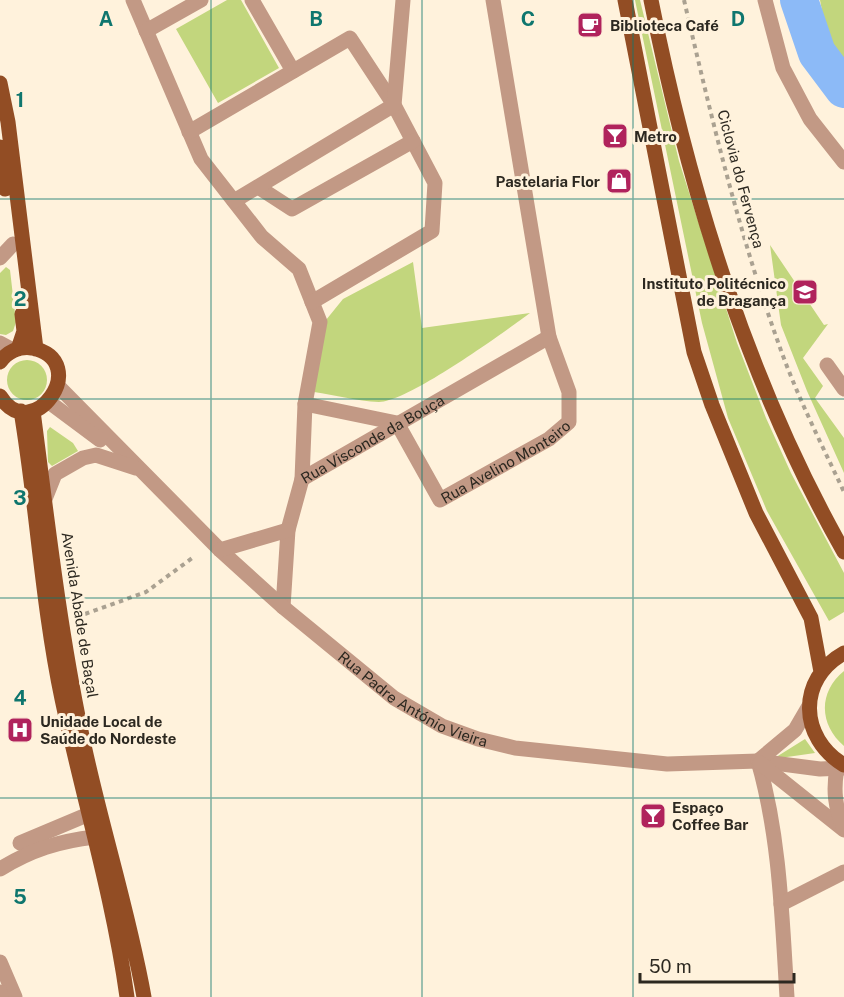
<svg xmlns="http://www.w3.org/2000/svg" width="844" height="997" viewBox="0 0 844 997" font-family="'Public Sans',sans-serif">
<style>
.green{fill:#c2d67d}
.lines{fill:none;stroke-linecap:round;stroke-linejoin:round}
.river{stroke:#8cbaf7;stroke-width:38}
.path{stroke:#aaa191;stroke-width:4;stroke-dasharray:4.5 4.5;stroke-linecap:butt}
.minor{stroke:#c29985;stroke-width:15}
.major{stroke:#924d24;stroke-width:15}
.grid{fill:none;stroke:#0f766e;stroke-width:1.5;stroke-opacity:0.55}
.labels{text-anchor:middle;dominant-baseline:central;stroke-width:6;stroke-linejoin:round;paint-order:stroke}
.poi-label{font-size:15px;font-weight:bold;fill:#2c2820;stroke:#fff2dc;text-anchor:start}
.street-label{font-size:15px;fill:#2c2820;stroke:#fff2dc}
.grid-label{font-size:20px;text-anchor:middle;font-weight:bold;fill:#0f766e;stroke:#fff2dc;stroke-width:6;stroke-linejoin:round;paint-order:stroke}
</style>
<rect width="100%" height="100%" fill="#fff2dc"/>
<path class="green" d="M227 0H241L279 68 218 103 176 29Z
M635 0H640L679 161 737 343 766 418 791 473 844 573V612L829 621 767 511 728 418 702 323Z
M820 0H844V66C828 46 825 25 820 0Z
M770 245 824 325 828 324 803 358 823 386 815 398 844 438V473L807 391 781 325Z
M413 262 422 328 530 313C503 333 408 402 379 402 357 401 335 395 314 392L326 320 343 299Z
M6 267 10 270 16 322 13 331 6 335 0 334V273Z
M7 380a20 20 0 1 1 40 0a20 20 0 1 1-40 0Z
M50 427 73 443 78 451 52 466 48 462 47 431Z
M844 671V746C819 725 818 692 844 671Z
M805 739 815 753 773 759Z"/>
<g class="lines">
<path class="river" d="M799 0 817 53 844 89"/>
<path class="path" d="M684 0C711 116 738 230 778 342 796 394 821 443 844 492
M85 614 146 592 195 556"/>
<g class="minor">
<path d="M133 0 201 159 262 237 299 269 320 322 305 404 302 479 288 530 283 607"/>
<path d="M252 0 293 71"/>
<path d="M765 0 783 68 810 119 844 162"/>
<path d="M146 31 201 0"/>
<path d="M189 132 350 38 394 105 435 183 432 231 312 302"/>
<path d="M258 187 292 209 413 141"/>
<path d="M234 201 394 105 403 0"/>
<path d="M0 258 13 244"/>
<path d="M0 343 13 350"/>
<path d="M827 365 844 389"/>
<path id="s1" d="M58 386 220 550 283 607 394 698 442 726 478 739 515 748 667 764 758 761 820 769 844 768"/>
<path d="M49 402 100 440"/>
<path id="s2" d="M305 404 397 423 440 500 549 439 569 422V392L549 337 493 0"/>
<path id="s3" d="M302 479 549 337"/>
<path d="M45 499 55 474 83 458 96 455 136 468"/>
<path d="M220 550 288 530"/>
<path d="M758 761C780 837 782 918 787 997"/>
<path d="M758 761 795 730 809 706"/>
<path d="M760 763 844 830"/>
<path d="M837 768C833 791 835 807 844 828"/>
<path d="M20 843 89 814"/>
<path d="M0 869C31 850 59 841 95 837"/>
<path d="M781 904 844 872"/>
<path d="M0 962 15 997"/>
<path d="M0 992 1 997"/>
</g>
<path class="major" d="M625 0 694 352 712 405 756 513 811 618 821 672
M651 0C688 188 749 385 844 552
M0 83 8 122 36 349
M0 147 5 189
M18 349 24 331 22 314
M0 362C7 352 19 346 32 348 94 361 32 448 0 396
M21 411C37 506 42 604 62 699 83 798 113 896 127 997
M33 411C47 518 59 625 81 731 99 820 128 907 144 997
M844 653C797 679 799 738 844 765"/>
</g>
<path class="grid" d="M211 0V997M422 0V997M633 0V997M0 199H844M0 399H844M0 598H844M0 798H844"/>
<defs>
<g id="cafe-square" transform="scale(1.35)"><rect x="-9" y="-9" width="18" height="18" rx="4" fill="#b0235c" stroke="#fff2dc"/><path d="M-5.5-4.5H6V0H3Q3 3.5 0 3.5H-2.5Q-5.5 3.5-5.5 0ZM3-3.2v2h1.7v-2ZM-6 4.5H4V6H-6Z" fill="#fff"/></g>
<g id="bar-square" transform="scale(1.35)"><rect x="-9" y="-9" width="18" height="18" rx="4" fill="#b0235c" stroke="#fff2dc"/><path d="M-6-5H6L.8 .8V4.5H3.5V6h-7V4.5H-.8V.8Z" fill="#fff"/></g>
<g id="shop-square" transform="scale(1.35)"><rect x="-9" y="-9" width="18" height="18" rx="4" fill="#b0235c" stroke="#fff2dc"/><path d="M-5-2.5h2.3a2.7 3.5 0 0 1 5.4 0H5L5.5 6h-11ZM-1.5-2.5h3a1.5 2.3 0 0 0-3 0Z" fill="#fff"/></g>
<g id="university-square" transform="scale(1.35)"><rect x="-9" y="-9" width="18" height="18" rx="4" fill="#b0235c" stroke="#fff2dc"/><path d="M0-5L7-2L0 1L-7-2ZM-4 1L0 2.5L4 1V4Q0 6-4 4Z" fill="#fff"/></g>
<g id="hospital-square" transform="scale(1.35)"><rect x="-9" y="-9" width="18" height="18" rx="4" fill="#b0235c" stroke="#fff2dc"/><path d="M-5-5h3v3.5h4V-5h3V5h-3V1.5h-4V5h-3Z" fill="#fff"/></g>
</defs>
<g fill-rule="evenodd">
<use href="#cafe-square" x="590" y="25"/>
<use href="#bar-square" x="615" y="136"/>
<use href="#shop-square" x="619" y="181"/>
<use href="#university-square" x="805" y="292"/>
<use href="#hospital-square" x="20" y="730"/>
<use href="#bar-square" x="653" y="816"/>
</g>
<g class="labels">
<g class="poi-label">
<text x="610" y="25">Biblioteca Café</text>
<text x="634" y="136">Metro</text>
<text x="600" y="181" text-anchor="end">Pastelaria Flor</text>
<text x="786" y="283" text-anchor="end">Instituto Politécnico<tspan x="786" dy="17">de Bragança</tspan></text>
<text x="40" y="721">Unidade Local de<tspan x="40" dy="17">Saúde do Nordeste</tspan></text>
<text x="672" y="807">Espaço<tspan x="672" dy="17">Coffee Bar</tspan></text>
</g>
<g class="street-label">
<text transform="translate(741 179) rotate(75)">Ciclovia do Fervença</text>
<text stroke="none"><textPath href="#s3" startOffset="81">Rua Visconde da Bouça</textPath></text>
<text stroke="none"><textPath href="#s2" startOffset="258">Rua Avelino Monteiro</textPath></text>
<text transform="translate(80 615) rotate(81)">Avenida Abade de Baçal</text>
<text stroke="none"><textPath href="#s1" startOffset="476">Rua Padre António Vieira</textPath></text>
</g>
</g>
<g class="grid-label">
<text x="106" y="26">A</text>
<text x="316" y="26">B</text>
<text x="528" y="26">C</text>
<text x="738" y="26">D</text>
<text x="20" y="107">1</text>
<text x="20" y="306">2</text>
<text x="20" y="505">3</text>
<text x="20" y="705">4</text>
<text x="20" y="904">5</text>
</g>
<path d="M640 973v9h154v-9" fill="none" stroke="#2c2820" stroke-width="3"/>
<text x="649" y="973" font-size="18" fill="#2c2820" stroke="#fff2dc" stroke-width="4.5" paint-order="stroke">50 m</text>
</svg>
